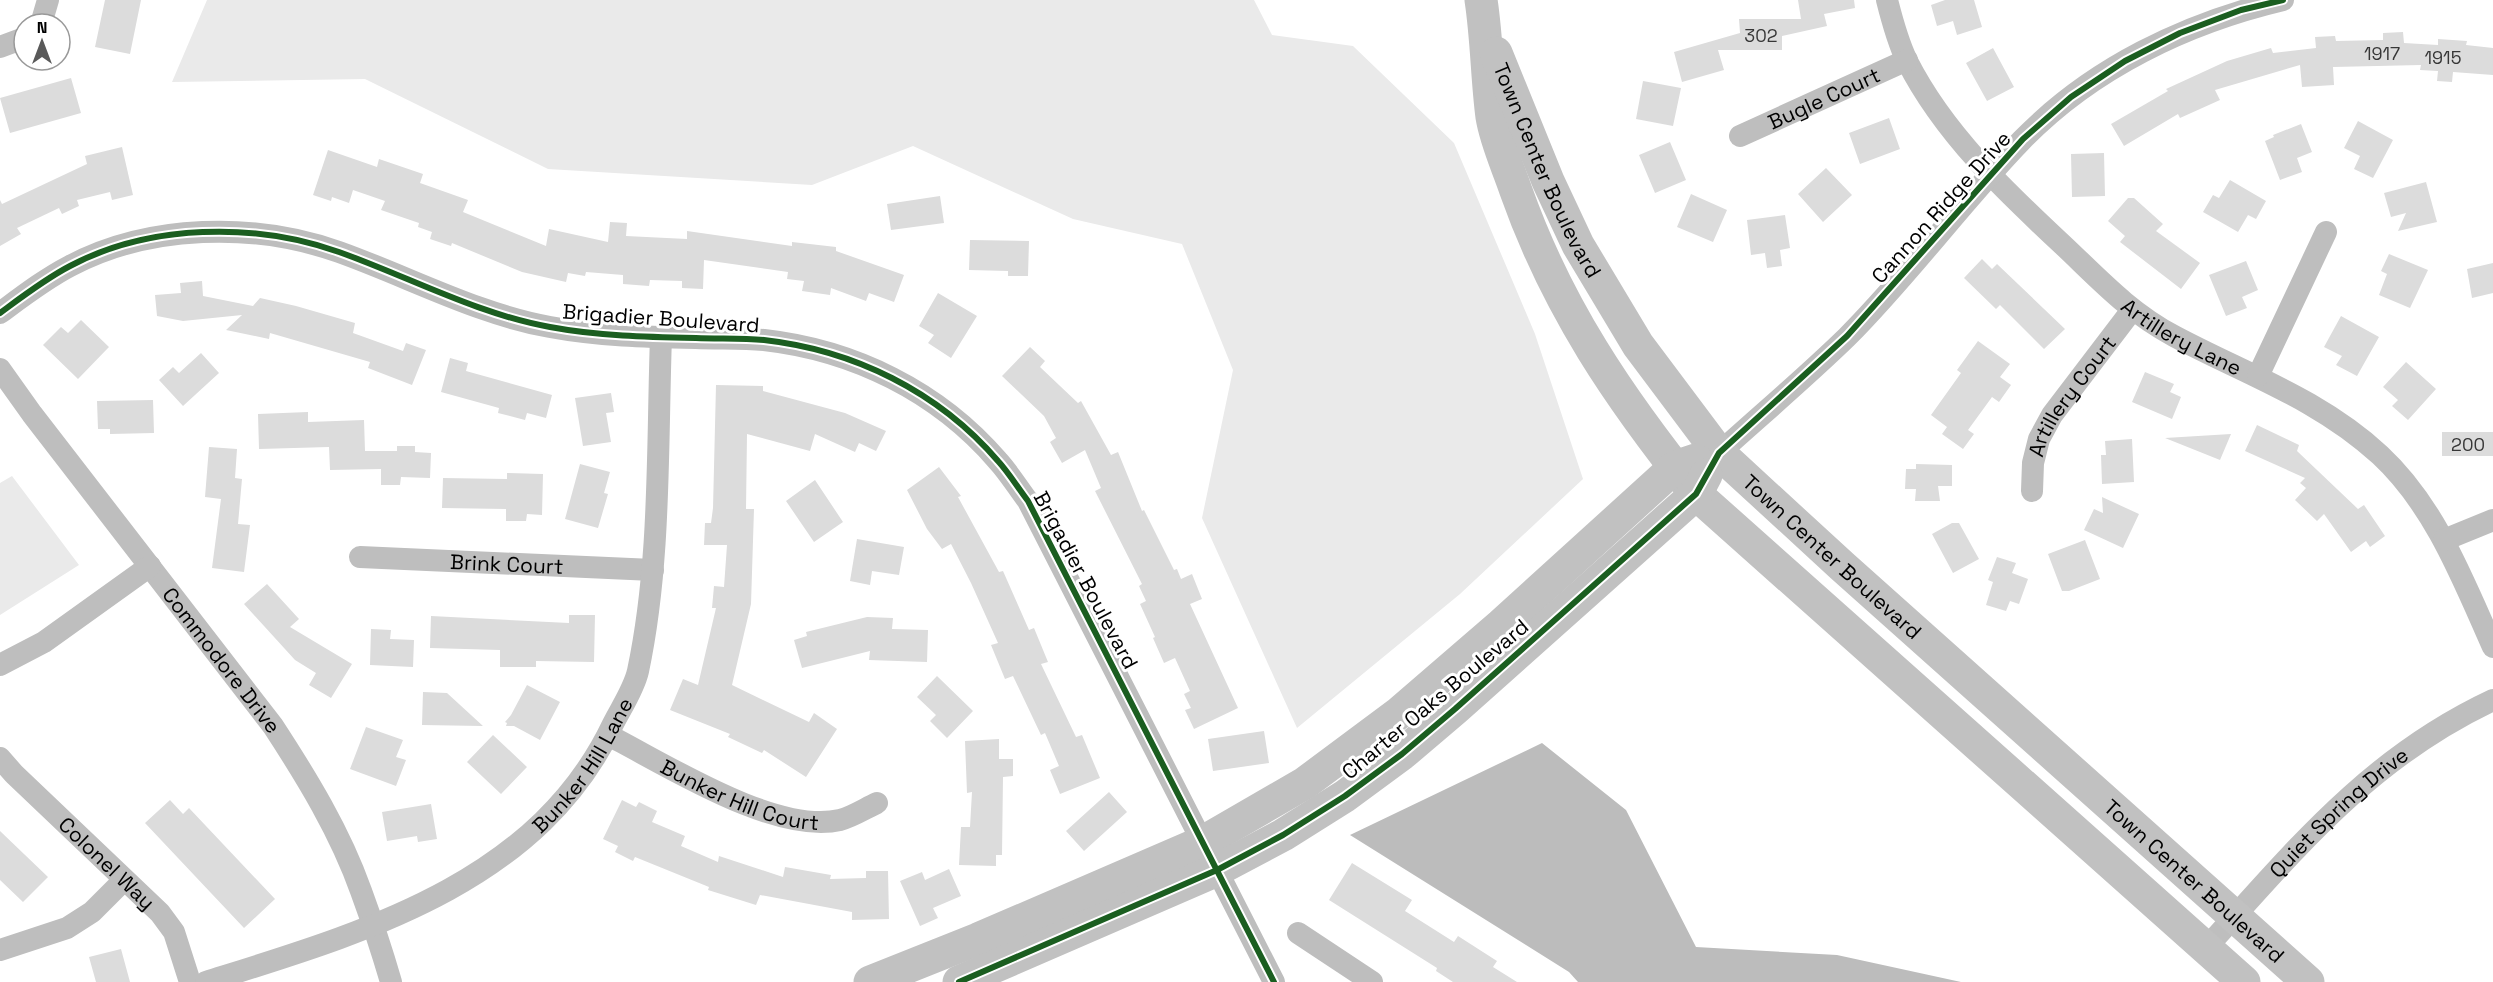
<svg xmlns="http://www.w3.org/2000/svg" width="2493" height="982" viewBox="0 0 2493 982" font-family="'Space Grotesk',sans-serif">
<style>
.green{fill:#eaeaea}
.water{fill:#bcbcbc}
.building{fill:#dcdcdc}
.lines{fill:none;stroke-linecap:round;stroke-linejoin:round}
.street{stroke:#bebebe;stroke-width:22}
.secondary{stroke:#c1c1c1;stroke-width:33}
.cycleway-casing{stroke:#fff;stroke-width:10}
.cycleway{stroke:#1b5e20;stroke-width:6}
.labels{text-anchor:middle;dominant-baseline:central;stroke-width:6;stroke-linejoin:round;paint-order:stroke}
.number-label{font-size:18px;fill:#373737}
.street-label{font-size:21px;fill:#000;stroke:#fff}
</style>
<rect width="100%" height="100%" fill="#fff"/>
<path class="green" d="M207 0H1254L1272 35 1353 46 1454 143 1535 334 1583 479 1460 594 1297 728 1202 518 1233 370 1182 244 1073 219 913 146 812 185 548 169 365 79 172 82Z
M12 476 79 565 0 615V483Z"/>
<path class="water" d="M1542 743 1626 810 1696 947 1837 955 1961 982H1578L1569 972 1350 835Z"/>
<path class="building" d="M105 0H141L130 54 95 47Z
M1798 0H1854L1855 8 1824 14 1827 26 1782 36V50H1718L1724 70 1682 82 1674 52 1740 33 1739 19H1801Z
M1945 0H1974L1982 27 1957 35 1953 21 1937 26 1931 5Z
M2403 32 2404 43 2438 45V39L2467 41 2466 45 2493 48V75L2453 72 2452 82 2437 81 2438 71 2420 70 2421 65 2333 67 2334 85 2302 87 2300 65 2215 90 2220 100 2180 118 2178 114 2124 146 2111 124 2168 91 2166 89 2227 61 2271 48 2273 53 2316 48 2315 37 2335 36 2336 41 2383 40V33Z
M1993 48 2014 87 1987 101 1966 63Z
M71 78 81 113 10 133 0 98Z
M1643 81 1681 88 1673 126 1636 119Z
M1889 118 1900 149 1860 164 1849 133Z
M2358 121 2393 140 2373 178 2354 169 2360 156 2344 148Z
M2301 124 2312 152 2297 158 2302 172 2280 180 2265 141 2274 137 2273 135Z
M1670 142 1686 180 1655 193 1639 155Z
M122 147 133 195 112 200 110 192 77 200 79 206 62 214 59 208 17 228 21 234 0 246V200L2 204 87 164 85 156Z
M328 150 377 167 379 159 423 174 420 183 468 200 463 212 546 246 549 229 608 242 610 222 627 223 626 236 687 239V231L792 246V242L836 247V251L904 275 894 302 869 293 866 301 831 288 830 295 802 291 804 281 787 279 788 272 704 260 703 289 682 288V281L650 280 649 286 623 284V275L586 272 585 276 568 273 566 282 522 272 452 243 451 246 430 239 432 232 418 227 419 223 381 210 385 201 353 190 349 203 332 197 331 201 313 195Z
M2104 153 2105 196 2072 197 2071 154Z
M1826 168 1852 195 1823 222 1798 194Z
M2230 180 2266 201 2256 219 2248 215 2238 232 2203 212 2213 195 2219 198Z
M2426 182 2437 222 2398 231 2406 213 2391 217 2384 193Z
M1691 194 1727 210 1713 242 1677 227Z
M940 196 944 223 891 230 887 204Z
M2128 198H2134L2163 224 2156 231 2200 263 2181 289 2120 242 2125 236 2108 221Z
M1785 215 1790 248 1780 250 1782 266 1767 268 1765 253 1751 255 1747 220Z
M970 240 1029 241 1028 276H1008V271L969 270Z
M2389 254 2428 270 2410 308 2379 295 2387 274 2381 271Z
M1982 259 1992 269 1997 264 2065 329 2044 349 2000 305 1996 309 1964 278Z
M2246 261 2258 290 2242 297 2247 308 2226 316 2209 275Z
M2493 263V293L2472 298 2467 269Z
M202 281 203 296 253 306 260 298 296 306 355 323 353 333 403 351 406 343 426 350 412 385 368 368 370 362 270 333 269 339 226 330 242 315 183 321 157 316 155 295 181 293 180 283Z
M938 293 977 316 951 358 928 343 934 335 919 326Z
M2341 316 2379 337 2357 376 2336 365 2342 356 2324 347Z
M81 320 109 347 78 379 43 345 61 327 68 333Z
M1978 341 2010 364 2000 377 2011 385 1999 402 1992 397 1968 430 1974 434 1963 449 1942 434 1947 427 1931 415 1961 373 1957 370Z
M1030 347 1045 361 1040 367 1078 403 1081 401 1111 455 1118 452 1142 511 1144 510 1174 570 1177 569 1181 579 1192 574 1202 599 1190 604 1238 708 1194 729 1185 710 1191 708 1184 694 1190 691 1175 658 1164 663 1153 638 1155 637 1140 604 1146 601 1139 586 1142 584 1095 491 1101 488 1085 450 1062 463 1050 442 1056 438 1044 416 1002 376Z
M201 353 219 373 183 406 159 380 173 367 179 373Z
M450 358 468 363 466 371 552 395 546 418 527 413 525 420 498 413 499 408 441 392Z
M2406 362 2436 389 2408 420 2392 406 2398 400 2383 387Z
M2145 372 2174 384 2170 392 2181 397 2172 419 2132 402Z
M716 385 763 386V391L845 413 886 431 876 451 859 443 855 452 815 434 810 451 747 434 746 509H754L751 604 732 685 809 722 814 713 837 729 806 777 764 750 762 753 728 737 730 734 670 710 683 679 698 685 716 608H712L714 586 724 587 727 545H704L705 523H711L713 508Z
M611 393 614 412 606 413 611 442 583 446 575 398Z
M153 400 154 433 110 434V429H98L97 401Z
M308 412V422L364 420 365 451H397V446H415V452L431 453 430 478 401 477 400 485H381V469L330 470 329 447 259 449 258 414Z
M2257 425 2299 445 2297 451 2358 509 2364 505 2385 536 2370 547 2366 541 2351 552 2324 514 2317 521 2295 500 2306 488 2300 483 2305 478 2245 451Z
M2442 432H2493V456H2442Z
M2231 434 2220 460 2165 438Z
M2132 439 2134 482 2102 484 2101 455H2106L2105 441Z
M209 447 237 449 235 478 242 479 238 524 250 525 244 572 212 568 221 499 205 497Z
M580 464 610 472 604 493 608 494 598 528 565 519Z
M1916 464 1952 465V486H1938L1940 501H1915L1916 489H1905L1906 469H1916Z
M939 467 961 496 958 497 999 572 1003 571 1029 630 1034 628 1048 662 1041 664 1076 737 1082 735 1100 778 1060 794 1050 770 1059 766 1045 733 1041 735 1013 676 1005 679 991 645 998 643 971 583 951 544 942 549 927 529 907 490Z
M507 473 543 474 542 515 527 514 526 521H506V509L442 508 443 478 507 479Z
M815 480 843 522 814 542 786 501Z
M2102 497 2139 514 2123 548 2084 530 2094 509 2103 513Z
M1952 523H1959L1979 559 1953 573 1932 534Z
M857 539 904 547 899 575 872 571 870 585 850 581Z
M2085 540 2100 579 2069 591H2062L2048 554Z
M1997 557 2016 563 2012 573 2028 579 2019 604 2010 601 2006 611 1986 605 1993 582 1988 580Z
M267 584 299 619 290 627 352 664 331 698 309 685 316 673 295 660 244 604Z
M569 615H595L594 662 536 661V667H500V650L430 648 431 616 569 623Z
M867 617 893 618 892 629 928 630 927 662 869 660 870 651 802 668 794 640 807 636 806 632Z
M371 629 391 630 390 639 414 640 413 667 370 665Z
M937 676 973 711 947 738 930 721 936 715 917 697Z
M527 685 560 702 540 740 514 726H506L507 723 505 722 511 715Z
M423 692 447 693 483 726 422 725Z
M366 727 403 740 396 757 406 760 396 786 350 769Z
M1264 731 1269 763 1213 771 1208 739Z
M493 735 527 767 501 794 467 762Z
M999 739V759H1013V776L1003 777 1002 855H996V866L959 865 961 827H970L972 792 967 793 965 741Z
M1109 792 1127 812 1084 851 1066 831Z
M170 800 183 814 189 808 275 899 244 928 145 823Z
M622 800 636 807 639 802 657 811 652 822 685 836 681 846 718 862 719 856 783 877 785 867 831 875 830 879 866 878V871H888L889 919 852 920V912L760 895 756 905 708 890 709 887 635 857 633 861 615 852 618 846 603 839Z
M431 804 437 839 418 842 417 836 387 841 382 812Z
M0 831 48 877 23 902 0 880Z
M1352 863 1412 900 1405 911 1454 942 1458 936 1497 961 1493 967 1517 982H1453L1436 971 1437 968 1329 900Z
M949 869 961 896 933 908 938 918 920 926 900 881 922 872 925 880Z
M121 949 130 982H96L89 957Z"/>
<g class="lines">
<g class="street">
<path id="s1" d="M1887 0C1892 20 1898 42 1907 61 1944 134 2005 191 2064 246 2100 280 2129 312 2174 336 2245 374 2318 398 2380 455 2435 506 2463 580 2493 647"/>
<path d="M41 24 48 0"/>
<path d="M0 47 24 38"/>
<path id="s2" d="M1740 136 1907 60"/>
<path d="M0 313C23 296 45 279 70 266 149 224 255 222 339 252 409 277 477 314 550 327 598 336 647 337 696 338 718 339 741 338 764 340 853 350 938 391 998 461 1009 473 1018 488 1028 501L1274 982"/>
<path id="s3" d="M0 369 32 414 273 726C307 778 340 832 361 891 372 921 382 951 391 982"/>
<path d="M2258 376 2326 232"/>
<path d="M1719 453C1762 414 1806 377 1847 337 1909 275 1961 203 2022 140 2092 68 2186 23 2283 0"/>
<path id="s4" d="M2032 491 2033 463 2039 439 2052 415 2132 310"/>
<path d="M2444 540 2493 520"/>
<path id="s5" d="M360 557 653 570"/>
<path d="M0 665 44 642 150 566"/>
<path id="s6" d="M608 735C665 764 775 835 840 820 852 817 866 808 877 803"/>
<path id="s7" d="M0 758 14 774 160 913 174 932 190 982"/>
<path d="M1298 933 1372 982"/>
<path id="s8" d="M2206 948C2295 850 2369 758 2493 700"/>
<path d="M0 950 67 928 92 912 124 880"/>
<path id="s9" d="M206 982C362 933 537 884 613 724 621 708 634 689 638 671 661 562 657 448 661 337"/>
</g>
<g class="secondary">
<path d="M1481 0C1487 39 1487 79 1492 117 1496 142 1508 167 1516 191 1557 307 1619 398 1696 494L2244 982"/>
<path id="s10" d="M1496 53 1548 181 1578 245 1638 345 1719 453 1842 566 2308 982"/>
<path d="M870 982 978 939 1203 842 1305 783 1399 713 1501 625 1675 467 1696 460"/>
<path d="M959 982 1217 870 1283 835 1345 796 1402 754 1455 709 1696 494 1706 475"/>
</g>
<g class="cycleway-casing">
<path id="cycleway" d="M0 313C23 296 45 279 70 266 149 224 255 222 339 252 409 277 477 314 550 327 598 336 647 337 696 338 718 339 741 338 764 340 853 350 938 391 998 461 1009 473 1018 488 1028 501L1274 982
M959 982 1217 870 1283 835 1345 796 1402 754 1455 709 1696 494 1719 453 1847 336 2023 139 2071 97 2125 61 2180 33 2241 10 2283 0"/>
</g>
<use href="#cycleway" class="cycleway"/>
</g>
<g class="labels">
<g class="number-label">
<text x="1761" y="35">302</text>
<text x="2382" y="53">1917</text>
<text x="2443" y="57">1915</text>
<text x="2468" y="444">200</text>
</g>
<g class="street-label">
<text stroke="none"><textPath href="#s2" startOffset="92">Bugle Court</textPath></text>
<text stroke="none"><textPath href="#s10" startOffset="128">Town Center Boulevard</textPath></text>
<text transform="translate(1941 207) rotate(-48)">Cannon Ridge Drive</text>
<text transform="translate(661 318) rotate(4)">Brigadier Boulevard</text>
<text stroke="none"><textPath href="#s1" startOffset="458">Artillery Lane</textPath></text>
<text stroke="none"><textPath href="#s4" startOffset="106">Artillery Court</textPath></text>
<text stroke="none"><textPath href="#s10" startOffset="614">Town Center Boulevard</textPath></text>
<text stroke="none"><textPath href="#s5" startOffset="147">Brink Court</textPath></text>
<text transform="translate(1086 580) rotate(62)">Brigadier Boulevard</text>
<text stroke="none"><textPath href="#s3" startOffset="366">Commodore Drive</textPath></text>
<text transform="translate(1435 699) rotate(-40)">Charter Oaks Boulevard</text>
<text stroke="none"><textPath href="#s9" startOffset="446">Bunker Hill Lane</textPath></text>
<text stroke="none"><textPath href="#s6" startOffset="146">Bunker Hill Court</textPath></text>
<text stroke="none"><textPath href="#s8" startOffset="190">Quiet Spring Drive</textPath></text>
<text stroke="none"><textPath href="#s7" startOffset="150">Colonel Way</textPath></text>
<text stroke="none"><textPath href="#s10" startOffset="1100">Town Center Boulevard</textPath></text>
</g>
</g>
<g transform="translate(42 42)"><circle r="28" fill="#ffffff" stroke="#999999" stroke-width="1.5"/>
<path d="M0-4.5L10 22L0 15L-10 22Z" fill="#595959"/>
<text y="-9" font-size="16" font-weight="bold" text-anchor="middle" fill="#000000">N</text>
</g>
</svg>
